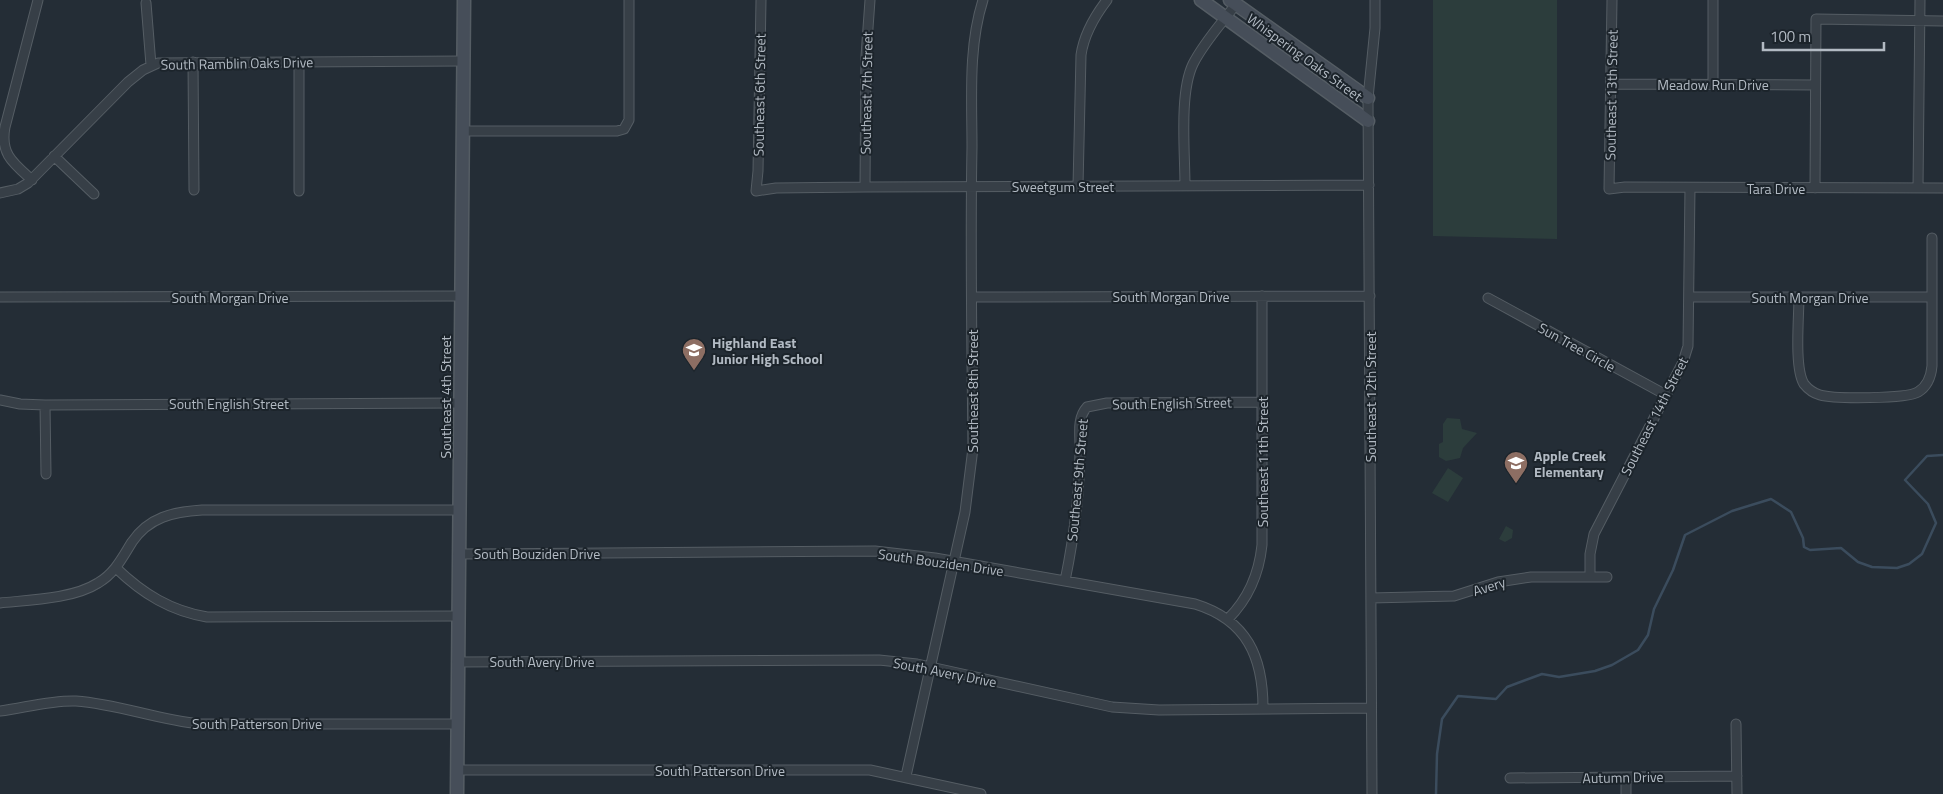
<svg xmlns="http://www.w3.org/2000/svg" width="1943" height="794" viewBox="0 0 1943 794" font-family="'Titillium Web',sans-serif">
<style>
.green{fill:#2c3d3c}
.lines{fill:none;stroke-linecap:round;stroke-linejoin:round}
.stream{stroke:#3b4c5d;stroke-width:2.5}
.street-casing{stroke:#555d64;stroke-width:11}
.secondary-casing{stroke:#555d64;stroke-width:15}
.street{stroke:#373f47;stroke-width:9}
.secondary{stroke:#464e59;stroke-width:12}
.labels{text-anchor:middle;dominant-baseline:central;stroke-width:4;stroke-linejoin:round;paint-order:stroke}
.street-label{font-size:14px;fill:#b2bac3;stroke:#1c242b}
.poi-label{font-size:14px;font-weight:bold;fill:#b2bac3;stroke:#1c242b;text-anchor:start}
</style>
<rect width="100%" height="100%" fill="#242d36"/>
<path class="green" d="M1433 0H1557V239L1433 236Z
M1447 418 1460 419 1462 429 1477 433 1463 448 1460 458 1446 461 1439 457V444L1443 442V424Z
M1448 468 1463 478 1448 502 1432 493Z
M1506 526 1513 530 1512 538 1505 542 1499 539Z"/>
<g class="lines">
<path class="stream" d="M1436 794 1437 754 1442 719 1458 696 1496 699 1507 687 1542 674 1559 677 1595 671 1612 665 1638 650 1648 635 1654 609 1673 570 1685 535 1732 511 1771 499 1791 512 1803 538 1804 547 1810 550 1841 548 1858 562 1872 567 1897 568 1909 564 1922 554 1936 523 1928 504 1905 480 1927 456 1943 455"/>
<g class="street-casing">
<path id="street" d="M761 0 758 171 756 191 776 188 865 187 1369 185
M1612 0 1609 189 1625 187 1943 188
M146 3 151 65
M193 62 194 190
M299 62V191
M1611 84 1815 85
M1713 84V0
M463 131H617L624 129 629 120V0
M54 156 94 194
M32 180C13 163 0 154 5 127L38 0
M1078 186 1081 55C1084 34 1094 17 1107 0
M1185 186C1185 152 1179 93 1193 64 1204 42 1222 23 1236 4
M865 187 866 56 870 0
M1815 188 1816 19 1943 21
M1918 188 1920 0
M0 193 18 189 28 183 128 82 143 70 158 63 463 61
M0 297 460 296
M972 297 1370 296
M1689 297H1932
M1799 297C1799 317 1794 368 1804 384 1808 389 1813 393 1820 395 1834 399 1906 399 1918 392 1928 386 1931 377 1932 366V238
M1488 298 1666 395
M0 400 20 404 45 405 459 403
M45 405 46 474
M458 554 875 551 935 558 1195 604C1247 620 1263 657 1263 708
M116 568C143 594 171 611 207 617L458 616
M1590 577V554L1594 534 1683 362 1688 346 1690 188
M1065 581C1074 537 1080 492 1080 447 1080 433 1077 418 1087 407L1107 403 1262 402
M1371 598 1454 596 1498 582 1531 577H1607
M0 603C29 600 73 599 98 583 115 573 122 558 132 542 149 517 173 512 202 510H459
M1228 619C1249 598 1259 574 1262 545V296
M457 662 879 660 917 664 1112 707 1159 710 1371 708
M0 711C24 708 51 700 76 701 118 704 158 720 200 724H457
M1736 724 1737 794
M457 770H870L981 794
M906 776 965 512 973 448C972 348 970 248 972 147 972 99 968 47 983 0
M1510 778 1737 776
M1626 778V794
M1372 794 1368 98 1375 28V0"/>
</g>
<g class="secondary-casing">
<path id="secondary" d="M1201 0 1368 121
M1230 0 1368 98
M457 794 464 0"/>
</g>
<use href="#street" class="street"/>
<use href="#secondary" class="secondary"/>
</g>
<defs>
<g id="school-pin" transform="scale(1.25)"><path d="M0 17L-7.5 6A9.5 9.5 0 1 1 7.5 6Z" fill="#8d6e63" stroke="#1c242b"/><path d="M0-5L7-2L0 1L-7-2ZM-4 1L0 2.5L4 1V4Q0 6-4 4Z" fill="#fff"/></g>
</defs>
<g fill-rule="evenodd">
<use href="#school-pin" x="694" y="350"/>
<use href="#school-pin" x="1516" y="463"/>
</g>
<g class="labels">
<g class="street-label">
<text transform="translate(1305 57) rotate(36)">Whispering Oaks Street</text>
<text transform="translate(237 63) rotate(-1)">South Ramblin Oaks Drive</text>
<text x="1713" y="84">Meadow Run Drive</text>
<text transform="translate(866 93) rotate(-89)">Southeast 7th Street</text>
<text transform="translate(759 95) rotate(-89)">Southeast 6th Street</text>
<text transform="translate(1611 95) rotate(-89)">Southeast 13th Street</text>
<text x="1063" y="186">Sweetgum Street</text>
<text x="1776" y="188">Tara Drive</text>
<text x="1171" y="296">South Morgan Drive</text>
<text x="230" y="297">South Morgan Drive</text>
<text x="1810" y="297">South Morgan Drive</text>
<text transform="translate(1577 347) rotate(29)">Sun Tree Circle</text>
<text transform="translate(972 391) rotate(-90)">Southeast 8th Street</text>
<text transform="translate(445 397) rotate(-90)">Southeast 4th Street</text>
<text transform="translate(1370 397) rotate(-90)">Southeast 12th Street</text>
<text x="229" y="403">South English Street</text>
<text transform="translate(1172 403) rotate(-1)">South English Street</text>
<text transform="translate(1654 416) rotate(-63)">Southeast 14th Street</text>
<text transform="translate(1262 462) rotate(-90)">Southeast 11th Street</text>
<text transform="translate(1077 480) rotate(-85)">Southeast 9th Street</text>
<text x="537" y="553">South Bouziden Drive</text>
<text transform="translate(941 562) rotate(8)">South Bouziden Drive</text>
<text transform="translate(1489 586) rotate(-17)">Avery</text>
<text x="542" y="661">South Avery Drive</text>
<text transform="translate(945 672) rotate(11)">South Avery Drive</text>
<text x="257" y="723">South Patterson Drive</text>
<text x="720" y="770">South Patterson Drive</text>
<text transform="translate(1623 777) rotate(-1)">Autumn Drive</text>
</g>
<g class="poi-label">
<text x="712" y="342">Highland East<tspan x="712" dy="16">Junior High School</tspan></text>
<text x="1534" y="455">Apple Creek<tspan x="1534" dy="16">Elementary</tspan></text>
</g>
</g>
<path d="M1763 42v8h121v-8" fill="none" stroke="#b2bac3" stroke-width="2.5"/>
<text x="1770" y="42" font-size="15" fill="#b2bac3" stroke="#1c242b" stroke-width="4" paint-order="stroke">100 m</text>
</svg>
